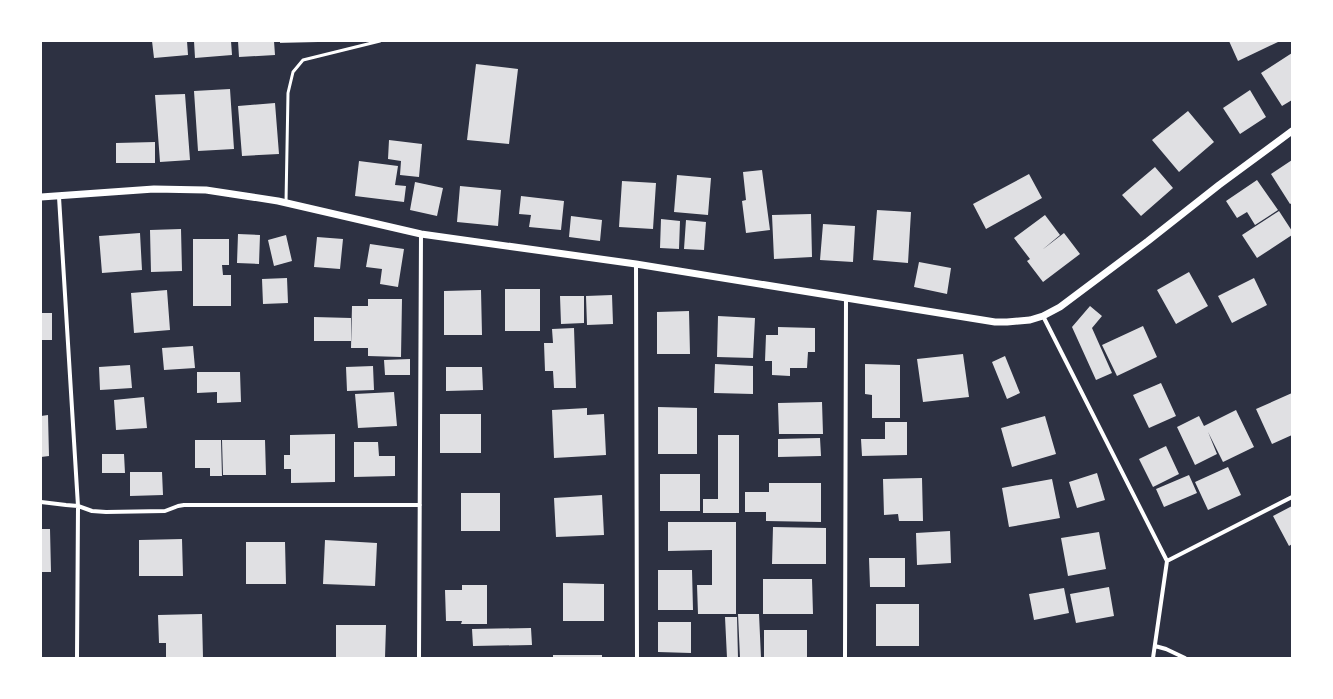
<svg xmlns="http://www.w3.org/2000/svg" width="1333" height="699" viewBox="0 0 1333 699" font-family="Arial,sans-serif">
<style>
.building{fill:#e0e0e3}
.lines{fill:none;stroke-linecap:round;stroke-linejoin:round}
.service{stroke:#fff;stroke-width:3}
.minor{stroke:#fff;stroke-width:4}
.tertiary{stroke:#fff;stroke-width:7}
</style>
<rect width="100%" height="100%" fill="#2d3142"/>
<path class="building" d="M152 41H187L188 55 154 58Z
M194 41H231L232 55 195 58Z
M238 41H274L275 55 239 57Z
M280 41H318V42L280 43Z
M1229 41H1277L1278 42 1238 61Z
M1292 53V100L1282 106 1261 73Z
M476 64 518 69 509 144 467 140Z
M230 89 234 149 198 151 194 91Z
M1250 90 1266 117 1240 134 1223 108Z
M185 94 190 160 160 162 155 95Z
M275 103 279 154 242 156 238 106Z
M1188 111 1214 142 1179 172 1152 140Z
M389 140 422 144 419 177 400 175 401 161 388 159Z
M155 142V163H116V143Z
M1292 160V203L1290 204 1271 174Z
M359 161 398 166 395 185 406 186 404 202 355 196Z
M1155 167 1173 188 1141 216 1122 195Z
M762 170 770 230 746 233 742 201 746 200 743 172Z
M1029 174 1042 198 986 229 973 204Z
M677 175 711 178 708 215 674 212Z
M1257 180 1278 210 1255 225 1247 212 1237 218 1226 201Z
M622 181 656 183 653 229 619 227Z
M415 182 443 188 437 216 410 210Z
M460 186 501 190 498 226 457 222Z
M521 196 564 201 561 230 529 227 531 215 519 214Z
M877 210 911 212 908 263 873 260Z
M1279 211 1292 231V235L1257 258 1242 235Z
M811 214 812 257 774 259 772 215Z
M1045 215 1060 235 1042 250 1064 233 1080 254 1043 282 1027 261 1030 259 1014 238Z
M571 216 602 220 600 241 569 237Z
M661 219 680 221 679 249 660 248Z
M686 220 706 222 704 250 684 249Z
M823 224 855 226 853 262 820 260Z
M181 229 182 271 151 272 150 230Z
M140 233 142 270 102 273 99 236Z
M238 234 260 235 259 264 237 263Z
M286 235 292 261 274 266 268 240Z
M317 237 343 239 340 269 314 267Z
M193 239H229V265H222L223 275H231V306H193Z
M370 244 404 249 398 287 380 284 382 269 366 267Z
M919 262 951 268 947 294 914 287Z
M1189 272 1208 306 1176 324 1157 290Z
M287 278 288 303 263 304 262 279Z
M1254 278 1267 305 1232 323 1218 296Z
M505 289H540V331H505Z
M167 290 170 330 134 333 131 293Z
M481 290 482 335H444V291Z
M612 295 613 324 587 325 586 296Z
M560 296H584V323L561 324Z
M368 299H402L401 357 368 356V348H351L352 306H368Z
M1090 306 1102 316 1092 328 1112 373 1096 380 1072 327Z
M689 311 690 354H657V312Z
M41 313H52V340H41Z
M718 316 755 318 753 358 717 357Z
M314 317 351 318V341H314Z
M1143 326 1157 357 1117 376 1102 345Z
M778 327 815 328V352H808L807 368H790V376L772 375V361H765L766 335H778Z
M574 328 576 388H554L553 371H545L544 343H553L552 329Z
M193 346 195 368 164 370 162 348Z
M963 354 969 397 923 402 917 359Z
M1005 356 1020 393 1007 399 992 362Z
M410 359V375H385L384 360Z
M715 364 753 366V394L714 393Z
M865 364 900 365V418H872V395L865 394Z
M130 365 132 388 100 390 99 367Z
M373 366 374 390 347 391 346 367Z
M446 367H482L483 390 446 391Z
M197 372H240L241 402 217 403V392L197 393Z
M1161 383 1176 416 1149 428 1133 395Z
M394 392 397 426 358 428 355 394Z
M1292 393V435L1272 444 1256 409Z
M144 397 147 428 116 430 114 400Z
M822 402 823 434H779L778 403Z
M658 407 697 408V454H658Z
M587 408V415L604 414 606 455 554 458 552 410Z
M1236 410 1254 447 1223 462 1208 432 1217 454 1195 465 1177 427 1199 416 1204 426Z
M440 414H481V453H440Z
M48 415 49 456 41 457V416Z
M1045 416 1056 454 1012 467 1001 428Z
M885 422H907V455L862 456 861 439H885Z
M335 434V482L291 483V469H284V455H290V435Z
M718 435H739V513H703V499H718Z
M820 438 821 456 778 457V439Z
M195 440H221L222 476H210V468H195Z
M222 440H265L266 475H223Z
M354 442H378L379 456H395V476L354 477Z
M1166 446 1179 474 1153 487 1139 459Z
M102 454H124L125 473H102Z
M1228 467 1241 495 1208 510 1195 482Z
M130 472H162L163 495 130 496Z
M1097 473 1105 500 1077 508 1069 482Z
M660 474H700V511H660Z
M1189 475 1197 493 1164 507 1156 489Z
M922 478 923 521H899L898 514 884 515 883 479Z
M1052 479 1060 518 1009 527 1002 488Z
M769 483H821V522L766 521V512H745V492H769Z
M461 493H500V531H461Z
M602 495 604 535 556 537 554 498Z
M1292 506V544L1289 546 1273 516Z
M668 522H736V614H698L697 585H712V550L668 551Z
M773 527 826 528V564H772Z
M41 529H50L51 572H41Z
M950 531 951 563 917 565 916 533Z
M1099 532 1106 569 1068 576 1061 538Z
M182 539 183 576H139V540Z
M325 540 377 543 375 586 323 584Z
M246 542H285L286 584H246Z
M869 558H905V587H870Z
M658 570H692L693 610H658Z
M763 579H812L813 614H763Z
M563 583 604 584V621H563Z
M462 585H487V624H461L462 621H446L445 590H462Z
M1109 587 1114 616 1076 623 1070 594Z
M1064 588 1069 613 1034 620 1029 594Z
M876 604H919V646H876Z
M202 614 203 658H166V643H159L158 615Z
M738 614H759L761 658H740Z
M725 617H737L738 658H727Z
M658 622H691V653L658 652Z
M336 625H386L385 658H336Z
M531 628 532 645 473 646 472 629Z
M764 630H807V658H764Z
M553 655H602V658H553Z"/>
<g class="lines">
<path class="service" d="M286 202 288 93 293 72 303 60 380 41"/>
<path class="minor" d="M59 197 78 506 77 658
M636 264 637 658
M1043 316 1167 561 1153 658
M41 502 66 505 78 506 92 511 106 512 165 511 178 506 184 505H420
M1167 561 1292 497
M1155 646 1166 649 1185 658
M419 658 421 234
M845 658 846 298"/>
<path class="tertiary" d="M41 197 154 189 206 190 278 201 421 234 636 264 995 322H1007L1030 320 1043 316 1060 307 1148 241 1219 185 1292 131"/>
</g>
<rect width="1333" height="699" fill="none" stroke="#ffffff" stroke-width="84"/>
</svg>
